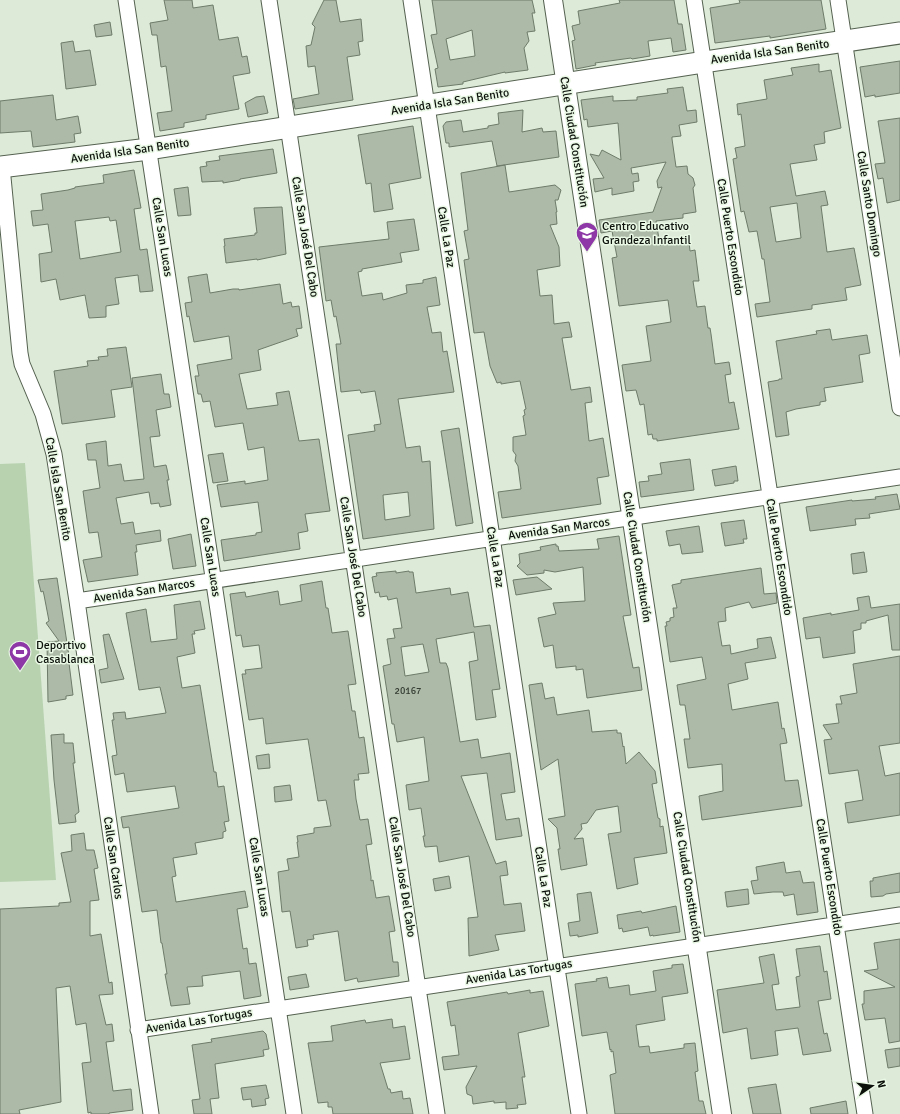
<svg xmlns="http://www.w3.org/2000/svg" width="900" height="1114" viewBox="0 0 900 1114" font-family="Signika,sans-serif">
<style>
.green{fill:#b8d2b0}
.building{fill:#acbaa7;stroke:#6e7b6a;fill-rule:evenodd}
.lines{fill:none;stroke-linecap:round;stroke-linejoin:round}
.minor-casing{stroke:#556150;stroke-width:17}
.tertiary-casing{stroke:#556150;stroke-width:20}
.secondary-casing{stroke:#556150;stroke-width:23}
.minor{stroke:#fff;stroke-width:15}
.tertiary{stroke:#fff;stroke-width:18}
.secondary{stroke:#fff;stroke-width:21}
.labels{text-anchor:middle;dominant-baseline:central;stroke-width:3;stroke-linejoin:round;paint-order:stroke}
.number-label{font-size:10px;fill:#343b32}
.street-label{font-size:12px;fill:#0c110b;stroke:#e9f8e4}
.poi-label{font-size:12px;fill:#0c110b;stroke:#e9f8e4;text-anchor:start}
</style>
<rect width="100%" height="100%" fill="#dcead7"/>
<path class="green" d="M25 463 56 880 0 882V464Z"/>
<path class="building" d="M164 0H192L193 8 213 5 219 40 238 37 242 57 247 56 250 73 233 76 239 109 206 115V119L184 123V127L160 131 157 113 172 111 166 66 161 67 157 35H152L150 23 168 20Z
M324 0H336L340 22 361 19 363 41 358 42 360 55 347 57 353 100 295 109 293 99 319 94 315 66 308 67 306 46 311 45 315 27 312 24Z
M432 0H532L535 13H532L535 31 527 32 529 41 524 48 528 70 505 73V72L463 82V84L438 87 435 69 438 68 431 35 437 34ZM472 30 475 56 450 60 446 39Z
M619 0H674L678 24H682L686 50 673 52 671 38 648 41 650 56 632 59 631 58 595 63 596 65 576 69 572 41 575 40 572 26 580 24 578 11 620 3Z
M739 0H821L826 29 770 38V36L715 43 710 8 740 3Z
M110 22 112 35 96 37 94 25Z
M73 41 75 52 90 50 96 85 66 89 61 43Z
M900 61V93L875 97V95L865 97 860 67Z
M819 64V72L831 70 841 128 824 132 825 143 814 145 817 160 790 164 796 196 825 191 828 205 821 206 827 252 854 248 861 285 845 288 847 300 812 305V309L757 317 755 304 770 302 764 259H762L757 231 749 232 744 211 741 212 733 159 737 158 735 148 745 146 741 114 738 115 737 104 767 99 764 80 793 75 791 68ZM797 203 801 238 776 242 770 207Z
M683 87 687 111 696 110 697 122 679 125 681 136 672 137V139L676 167 687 166 688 174 693 178 695 185 693 188 696 212 683 214V218L656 221 660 245 689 242 690 251 695 250 699 281H693L697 307 705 306 708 328H710L711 334 715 364 729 362 731 374 725 375 729 403 734 402 739 429 657 441V439H653L652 434 648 435 644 404 640 405 636 390 626 391 622 365 651 361 646 326 671 322 668 300 619 306 612 258 617 257 612 231 601 233 599 220 653 212 662 187 658 188 657 181 666 162 631 168 632 174 638 173 639 181 633 182 634 191 612 195V188L595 192 593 179 604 178 590 154 599 156 602 150 621 160 618 123 588 127 587 119 584 120 581 100 613 96V101L637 100V97L668 93 667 89Z
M53 95 56 120 78 116 81 133 74 134 75 142 33 147 31 131 0 133V101Z
M264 96 268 113 248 117 245 103 256 97Z
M523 110 522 132 542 128 543 132 556 131 559 157 497 166 492 141 449 147V143H446L443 126 446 122 461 120 463 132 488 128V126L499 124 498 113Z
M900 118V200L887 203 883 178 878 179 875 164 885 163 878 121Z
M413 126 421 178 389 184 393 209 374 212 371 183 366 184 358 135Z
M273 149 277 173 240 179V180L223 183V181L202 182 200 167 207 166 206 162 220 160 219 156Z
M505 165 509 192 555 185 561 190 558 200H555L557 212H556L557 224 550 225 559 247 560 266 537 270 540 296 552 295 554 324 569 322 572 337 562 338 571 390 590 387 592 402 585 403 589 441 603 438 609 476 597 478 601 504 502 518 498 492 521 489 518 466 515 461 516 455 513 451V437L526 435 523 416 525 415 524 410 526 409 520 381 501 384V382L497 383 490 366 484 332 474 333 464 260 469 259 464 231 468 230 461 173Z
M134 170 141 208 134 209 140 250 147 249 153 291 140 292 138 275 115 278 119 304 106 306V317L89 318 85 295 60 300 56 279 41 282 39 254 52 252 48 224 33 226 31 211 43 210 41 194 68 190 75 188V187L104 183 103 175ZM109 217 110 221 116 220 121 252 80 259 75 221Z
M188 187 191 215 178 216 174 189Z
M282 207 286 254 257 260V259L226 263 224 246H225L224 239 255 235V233H257L254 208Z
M414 219 419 250 400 253 402 262 362 269V271L358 272 362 296 382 293 383 300 407 293 406 285 423 283V280L436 277 440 305 427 307 432 333 441 332 443 352 447 351 454 392 398 399 406 448 420 446 422 462 430 461 434 529 363 539 348 435 375 431 374 425 381 424 375 391 361 393 360 390 341 392 336 344H341L336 316 334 317 331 300 326 301 319 247 389 239 387 222ZM408 492 410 516 385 520 383 495Z
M207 274 210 293 233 289H239V290L280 284 283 304 291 302 292 307 299 306 302 328 296 329 298 336 258 350 261 370 239 374 247 409 278 405 276 393 289 391 299 441 319 439 330 511 305 514 308 531 298 533 300 549 224 561 221 540 256 535V533L262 532 258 502 221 507 217 485 245 481V484L268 480 264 447 248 450 243 423 215 427 210 401 203 402 201 394H198L195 376H199L197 365 232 359 229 336 194 342 189 316 187 317 185 303 192 302 188 277Z
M830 329 832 340 867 335 870 353 859 355 863 382 824 388 826 401 820 402V405L796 409 786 412 789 435 776 437 768 382 779 380V379H782L776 341 817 334 816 331Z
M126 347 132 387 111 390 115 417 62 424 54 371 88 366 87 361 99 360 98 357 108 356 107 349Z
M161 374 164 394H169L171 407 156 410 160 436 150 437 154 467 166 465 167 469 169 480H167L171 505 160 507 159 503 151 504 149 492 116 498 121 524 133 522 135 534 160 530 161 541 136 545 137 552H135L138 575 88 582 83 560 102 557 98 532 89 533 83 491 100 488 96 460H88L86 444 106 441 108 466 121 464 124 481 144 479 132 378Z
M459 428 473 523 456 526 441 431Z
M223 453 228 481 213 483 208 455Z
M690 459 694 490 641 497 639 482 649 481 648 476 662 474 660 463Z
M736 466 738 481H734V483L715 486 712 470Z
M897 494 900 509 869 514 870 518 855 519 856 525 810 531 806 507 852 500V501L876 499 875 497Z
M744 520 747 539H743L744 543 725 546 721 523Z
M699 526 703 552 682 554 680 544 669 546 666 531Z
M191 534 196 566 173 569 168 539Z
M619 536 631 615 623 616 633 668 639 667 642 690 587 698 583 669 576 670V666L556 668 553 645 544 647 538 618 556 614 553 603 585 601 583 567 555 572 544 570V573L527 575 517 566 520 563 519 554 541 550 540 547 556 544V546H558L559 551 599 549 597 539Z
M864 552 867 572 853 574 851 554Z
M761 568 764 594 776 593 777 603 752 608 749 602 725 608 726 621 718 622 722 646 730 645 731 654 758 648 757 639 771 637 776 658 745 663 748 679 728 684 732 710 778 702 782 729 784 728 787 743 780 744 785 781 798 780 802 806 702 820 699 796 723 791 722 764 688 768 684 739H690L685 705H680L677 685 706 679 702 657 670 662 665 626H667L666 622 670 621V618L674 617 673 608H677L672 585 681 583V580Z
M396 571V573L409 571V572H413L416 593 450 588 451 595 468 592 474 627 490 625 500 689 492 690 496 717 476 720 469 662 478 660 474 632 436 639 440 663H446L448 668 460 742 478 739 481 758 510 753 515 792 501 794 506 820 519 818 522 836 496 840 487 773 461 776 496 864 506 861 508 875 500 876 504 905 521 903 525 931 495 935 499 950 469 956 468 918 478 917 469 856 439 862 437 846 425 847 423 836H425L421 808 409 810 406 785 429 781 424 737 397 742 394 724H392L383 666 391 664 387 639 395 638 393 629 402 628 397 598 388 600 387 596 380 597 379 592 375 593 372 577 377 576 376 573ZM423 644 429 672 405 676 401 647Z
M537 577 552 589 516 595 513 580Z
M57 578 69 656 68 655 73 695 66 696V699L48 702 47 642 59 641 46 623 49 621 44 595 43 591 41 592 38 580Z
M322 581 326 608H328L332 633 348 631 356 684 348 685 352 711H355L359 738 364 737 369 773 358 774 359 780H354L356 799 360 820 368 819 372 844 366 845 371 877V881L373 880 376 898 389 896 395 931 389 932 393 962H398L399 976 358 982 357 978 345 981 338 931 313 935 314 939 307 940 308 946 296 948 290 911 282 912 278 872 289 870 287 859 299 857 297 842H298L297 836 314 833V828L331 826 326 800 318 801 308 739 266 744 263 718 249 720 242 674H246L245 670 262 668 259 645 243 647 241 635 236 636 230 594 245 592 246 597 278 591 280 605 302 601 300 585Z
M869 596 871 608 900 604V650H892L888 615 866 621V623H861V629L853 631 855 653 823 658 820 637 806 639 803 618 831 613V615L859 610 857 598Z
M200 601 205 629 194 631 195 634H192L195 653 177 657 182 688 200 685 214 772H216L218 787 224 786 229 821 224 822 226 831 223 832V838L195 843 197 854 173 858 176 876 172 877 176 902 245 891 248 907 237 909 243 949 247 948 249 964 256 963 261 996 244 999 240 971 202 976 203 986 187 987 190 1004 171 1006 165 974H167L162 943H161L157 910 142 912 129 827 123 828 121 817 179 808 175 786 127 792 124 773 115 775 112 756 117 755 112 720H114L113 713 125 712 126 719 166 713 160 687 139 690 126 613 146 609 151 642 177 639 174 605Z
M109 634 124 679 101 683 99 670 108 668 103 635Z
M900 656V743L879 746 885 776 900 773V815L848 823 845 803 863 800 858 770 829 774 824 740 832 739 823 725 839 723 836 704H842L840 696 857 693 853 664Z
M542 683 545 699 554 697 557 715 589 710 592 732 617 730V733H621L623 747 624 746 626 764 639 752 655 771 657 783 652 784 658 818 660 819V827L663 826 667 853 634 858 638 884 617 889 608 834 621 832 618 806 596 810 587 823 581 824 582 829 574 839 583 838 587 865 561 870 558 849H560L557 828 548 819 565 816 558 759 541 770 529 685Z
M64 734V743H73L75 763H73L79 812 75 815 76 822 59 824 54 780 51 735Z
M269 754 270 768 258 769 256 756Z
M290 785 292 800 275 802 274 787Z
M84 833 86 850H94L98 868 94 869 99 900 90 901V936L101 934 109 983 112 982 113 994 99 995 106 1025 112 1024 114 1041 106 1042 113 1091 131 1089 133 1110 109 1113V1114H91V1112L88 1113 82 1063 91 1062 86 1023 76 1025 70 986 56 988 61 1102 19 1110 20 1114H0V909L59 906V903L71 902 61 853 72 851 71 835Z
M784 862 786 873 800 871 803 883 814 882 818 912 797 915 794 894 784 896 783 892H773L754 894 751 881 758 880 756 867Z
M900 873V892L886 894 883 896 871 897 870 881H873V878Z
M449 876 451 888 435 891 433 879Z
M748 889 749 904 727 907 725 892Z
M591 892 598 933 578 937V935L570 936 568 923 580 921 577 894Z
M676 906 680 932 653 936V935L650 936 648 927 623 932 622 928 619 929 617 915 641 911 642 913Z
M900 939V1041L889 1043 885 1018 865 1020 862 1004H864V991L895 987 864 971 878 969 874 943Z
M820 946 824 972 827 971 831 999 818 1001 824 1034 827 1033 831 1051 803 1055 798 1028 775 1031 778 1055 751 1059 747 1028 723 1033 717 990 764 983 759 957 774 954 779 984 772 985 776 1010 800 1007 796 977 800 976 796 949Z
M683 964 688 993 662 997 665 1020 636 1025 639 1047 649 1046 650 1053 684 1048V1044L695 1043 698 1071 695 1072 699 1101H703L706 1114H615L610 1075 616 1073 613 1051 611 1052V1049L610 1050 607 1032 582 1036 575 984 597 981 596 979 607 977 609 988 629 985 630 995 656 991 653 971 672 968V965Z
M306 974 309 987 290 990 288 977Z
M530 990V993L543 991 549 1026 518 1033 525 1077H522L526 1104 517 1105 518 1108 506 1109V1102L494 1103V1101L473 1104 472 1096 467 1094 466 1087 477 1066 444 1070 442 1057 459 1055 455 1025 451 1026 447 1002 507 992 508 994Z
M392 1019 393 1028 405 1026 410 1059 380 1063 388 1089H390L391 1093 402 1091 403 1099 410 1098 413 1114H333L332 1107H328V1102L318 1103 308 1043 333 1041 331 1026 365 1020 366 1023Z
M263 1031 266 1034 269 1049 263 1050 264 1056 215 1064 219 1098 210 1099 212 1114H194L192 1100 200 1099 192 1045 212 1042 211 1039Z
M900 1048V1066L888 1068 885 1050Z
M776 1084 781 1114H753L748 1088Z
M266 1085 269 1098 265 1099 266 1105 252 1107 251 1099 243 1100 241 1088Z
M846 1101 848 1114H811L810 1108Z"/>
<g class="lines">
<g class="minor-casing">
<path id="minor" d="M126 0 294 1114
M269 0 437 1114
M411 0 579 1114
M694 0 865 1114
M838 0 900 408
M2 167 20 353 22 364 43 414 54 454 77 601 151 1114
M77 601 900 477
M138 1030 900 915"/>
</g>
<g class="tertiary-casing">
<path id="tertiary" d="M553 0 722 1114"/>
</g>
<g class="secondary-casing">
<path id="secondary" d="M0 167 149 149 704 62 900 33"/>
</g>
<use href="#minor" class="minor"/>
<use href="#tertiary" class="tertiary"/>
<use href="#secondary" class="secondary"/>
</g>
<defs>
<g id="school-pin" transform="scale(1.15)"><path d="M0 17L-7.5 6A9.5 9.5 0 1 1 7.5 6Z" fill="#8d38a6" stroke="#e9f8e4"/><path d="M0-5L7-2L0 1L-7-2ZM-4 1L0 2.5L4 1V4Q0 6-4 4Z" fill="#fff"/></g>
<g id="stadium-pin" transform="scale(1.15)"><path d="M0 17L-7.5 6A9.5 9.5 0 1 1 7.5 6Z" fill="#8d38a6" stroke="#e9f8e4"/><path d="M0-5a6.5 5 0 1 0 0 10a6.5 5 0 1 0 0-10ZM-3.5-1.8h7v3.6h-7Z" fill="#fff"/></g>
</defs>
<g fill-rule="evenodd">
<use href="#school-pin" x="587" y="233"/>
<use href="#stadium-pin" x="20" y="652"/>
</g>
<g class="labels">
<g class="number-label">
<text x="408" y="691">20167</text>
</g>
<g class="street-label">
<text transform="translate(770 52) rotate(-8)">Avenida Isla San Benito</text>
<text transform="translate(450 102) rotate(-9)">Avenida Isla San Benito</text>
<text transform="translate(574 142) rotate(81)">Calle Ciudad Constitución</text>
<text transform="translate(130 151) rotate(-8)">Avenida Isla San Benito</text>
<text transform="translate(869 204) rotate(81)">Calle Santo Domingo</text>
<text transform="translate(162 237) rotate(81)">Calle San Lucas</text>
<text transform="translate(305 237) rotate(81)">Calle San José Del Cabo</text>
<text transform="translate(446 237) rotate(81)">Calle La Paz</text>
<text transform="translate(730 237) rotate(81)">Calle Puerto Escondido</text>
<text transform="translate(58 489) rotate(80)">Calle Isla San Benito</text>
<text transform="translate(559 529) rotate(-8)">Avenida San Marcos</text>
<text transform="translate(210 557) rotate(81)">Calle San Lucas</text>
<text transform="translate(353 557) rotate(81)">Calle San José Del Cabo</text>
<text transform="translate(495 557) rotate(81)">Calle La Paz</text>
<text transform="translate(637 557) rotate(81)">Calle Ciudad Constitución</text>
<text transform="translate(779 557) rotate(81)">Calle Puerto Escondido</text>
<text transform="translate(144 591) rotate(-9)">Avenida San Marcos</text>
<text transform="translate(113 858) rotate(82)">Calle San Carlos</text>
<text transform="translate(259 877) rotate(81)">Calle San Lucas</text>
<text transform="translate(402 877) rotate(81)">Calle San José Del Cabo</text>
<text transform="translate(543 877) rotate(81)">Calle La Paz</text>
<text transform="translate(687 877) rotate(81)">Calle Ciudad Constitución</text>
<text transform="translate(829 877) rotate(81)">Calle Puerto Escondido</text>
<text transform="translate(519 972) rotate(-9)">Avenida Las Tortugas</text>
<text transform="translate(199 1021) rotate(-9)">Avenida Las Tortugas</text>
</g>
<g class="poi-label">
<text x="602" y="226">Centro Educativo<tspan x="602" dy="14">Grandeza Infantil</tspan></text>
<text x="36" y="645">Deportivo<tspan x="36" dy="14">Casablanca</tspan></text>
</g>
</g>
<g transform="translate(872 1086) rotate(77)" stroke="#e9f8e4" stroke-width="3" paint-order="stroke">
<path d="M0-3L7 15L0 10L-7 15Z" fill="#0c110b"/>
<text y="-6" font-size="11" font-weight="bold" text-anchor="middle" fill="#0c110b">N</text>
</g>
</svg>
